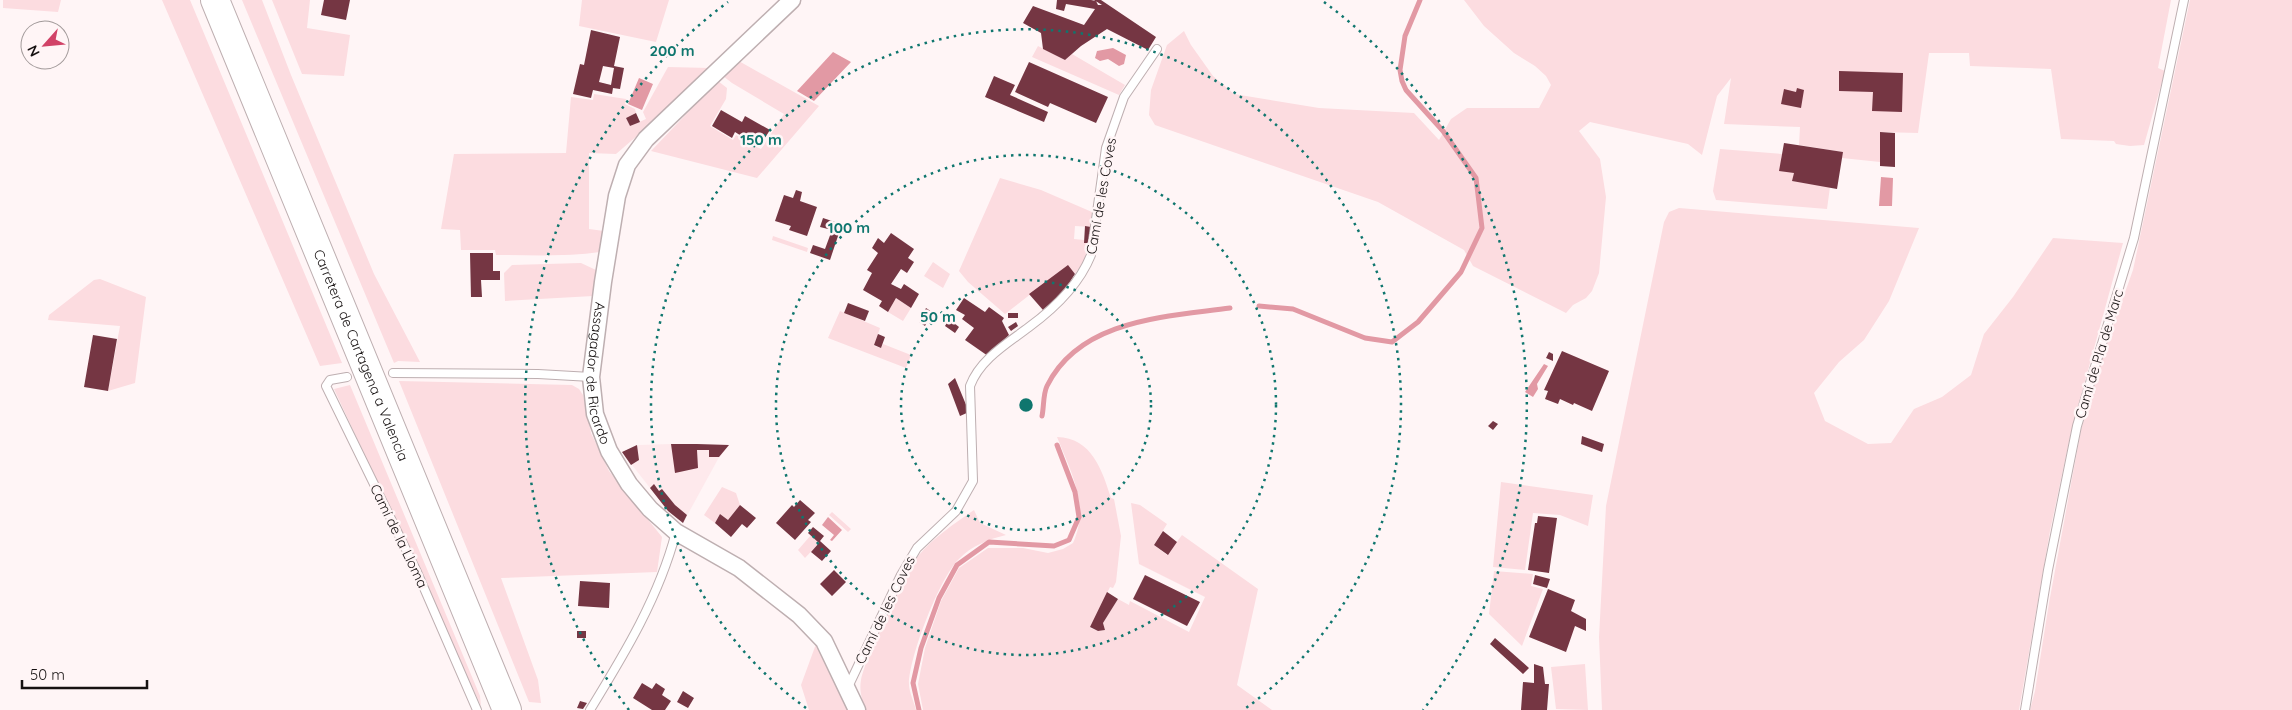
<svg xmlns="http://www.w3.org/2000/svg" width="2292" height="710" viewBox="0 0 2292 710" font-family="Quicksand,sans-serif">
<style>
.built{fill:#fee9ec}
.green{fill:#fcdce0}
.water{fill:#e299a4}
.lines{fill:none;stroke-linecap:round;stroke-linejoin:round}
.stream{stroke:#e299a4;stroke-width:5}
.building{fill:#753643;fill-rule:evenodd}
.lane-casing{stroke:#beafb1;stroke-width:10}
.street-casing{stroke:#beafb1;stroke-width:19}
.highway-casing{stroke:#beafb1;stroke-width:30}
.lane{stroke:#fff;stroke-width:8}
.street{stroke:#fff;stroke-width:16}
.highway{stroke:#fff;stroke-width:28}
.ring{fill:none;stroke:#0f766e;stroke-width:2.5;stroke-dasharray:2.5 5}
.labels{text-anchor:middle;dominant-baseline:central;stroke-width:5;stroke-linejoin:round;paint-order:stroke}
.street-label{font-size:14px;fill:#161111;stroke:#fff5f6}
.centre{fill:#0f766e;stroke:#fff5f6;stroke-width:2.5}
.ring-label{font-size:15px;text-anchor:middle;font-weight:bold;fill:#0f766e;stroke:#fff5f6;stroke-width:5;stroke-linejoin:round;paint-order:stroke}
</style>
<rect width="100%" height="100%" fill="#fff5f6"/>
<path class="built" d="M671 444 729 445 718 459 683 523 668 511 622 452 639 445Z"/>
<path class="green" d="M3 0H61L58 12 3 8Z
M162 0H190L342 363 320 366Z
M242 0H262L291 75 374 274 420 362 398 361 394 363Z
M272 0H310L307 28 350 35 344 76 302 74Z
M582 0H669L656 42 579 26Z
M1464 0H2171L2158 68 2165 71 2144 145 2130 146 2116 144 2114 141 2061 139 2051 69 1970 66 1969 53H1929L1918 133 1880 132V162L1842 158V152L1799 145 1800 127 1724 124 1731 78 1717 96 1702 155 1688 144 1590 122 1579 131 1600 159 1606 197 1599 273 1592 291 1586 298 1573 305 1566 313 1473 266 1464 250 1378 202 1155 125 1149 115 1151 90 1167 45 1184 31 1191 45 1213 76 1234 94 1319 108 1414 113 1439 140 1451 119 1467 108H1539L1551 85 1546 76 1535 66 1514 53 1484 26Z
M2190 0H2292V710H2030L2035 691 2049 603 2081 430 2104 351 2133 270Z
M1038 46 1065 60 1072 54 1125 85 1119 95 1032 57Z
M737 60 819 106 757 178 651 151 718 81 727 88 726 99 710 126 733 140 736 135 761 149 784 114 732 83 723 76Z
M668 67 710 68C680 98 649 126 616 154L589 153V229L604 231 600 252C566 257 530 255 496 255L495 250H461L460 230 441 229 454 154 566 153 571 97 593 100 594 94 626 99 625 104 635 109 636 113 626 118 630 126 646 119 643 112Z
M1720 149 1782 154 1781 158 1788 159 1794 173 1793 181 1830 187 1827 209 1716 200 1713 191Z
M1000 178 1041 190 1092 212 1091 227 1075 226 1074 239 1084 240 1089 243 1084 261 1075 274 1067 266 1005 314 968 282 959 271Z
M1679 208 1919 228 1889 301 1864 340 1839 362 1814 393 1825 421 1868 444 1891 443 1914 409 1942 397 1971 375 1984 334 2013 297 2053 238 2123 243 2071 432 2050 531 2019 710H1602L1599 637 1606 506 1664 222 1669 212Z
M773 236 808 248 807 252 772 240Z
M933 262 950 274 943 288 924 276Z
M581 263 596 270 593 296 505 301 504 273 512 265Z
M100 279 146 297 135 383 108 391 120 326 48 320 49 315 94 280Z
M896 298 911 308 903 321 888 312Z
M840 311 880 328 874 346 881 348 883 344 911 355 906 368 828 338Z
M399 381 572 385 579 389 583 395 591 433 609 471 662 537 657 572 501 578 538 680 541 703 529 702Z
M350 385 480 696 481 706 334 389Z
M1057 437C1092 438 1102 470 1111 498L1114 499 1121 536 1116 582 1113 588 1110 587 1090 628 1098 631 1105 630 1103 623 1118 599 1129 605 1130 601 1189 632 1205 597 1139 564 1131 503 1140 505 1167 524 1154 545 1167 555 1182 535 1258 589 1237 685 1272 710H923L918 684 925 648 941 601 959 568 988 548H1023L1048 553 1063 549 1073 543C1090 506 1071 472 1057 437Z
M1501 482 1593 495 1588 526 1560 515 1533 513 1525 570 1493 567Z
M722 487 736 493 740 505 728 520 720 514 715 523 704 515Z
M974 510 980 523 1006 535C989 539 971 546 959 559 940 577 909 657 909 684 909 692 914 702 916 710H866C862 701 859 690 861 680 867 654 901 576 918 556 933 538 955 523 974 510Z
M832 512 851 529 848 532 829 515Z
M811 535 819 543 805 558 798 550Z
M1494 571 1533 574 1531 586 1543 589 1522 646 1489 614Z
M816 644 849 710H809L801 685Z
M1585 664 1588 710 1556 709 1551 667Z"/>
<path class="water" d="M1113 48 1126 55 1124 64 1119 66 1108 59 1100 61 1095 58 1097 51Z
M833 52 851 62 814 101 797 91Z
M639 78 653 84 642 110 628 104Z
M1881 177 1893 178 1892 206H1879Z
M1544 364 1548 366 1537 384 1538 389 1533 397 1525 392Z
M828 517 842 530 832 541 830 540 834 535 822 525Z"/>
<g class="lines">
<path class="stream" d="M1259 306 1293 309 1365 338 1392 342 1418 322 1461 272 1482 228 1476 178 1443 131 1406 90 1402 81 1400 70 1405 36 1420 0
M1042 416C1044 407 1043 394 1047 386 1080 319 1166 317 1230 308
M919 710 913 683 921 648 939 598 957 565 989 542 1054 546 1069 540 1079 517 1075 492 1057 445"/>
</g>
<path class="building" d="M324 0H350L346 20 321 15Z
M1057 0H1091L1096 1 1098 5H1102L1094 0H1101L1156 37 1148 50 1107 29 1081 46 1065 60 1043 49 1041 33 1023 23 1033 6 1084 25 1095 9 1066 4 1064 11 1056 9Z
M591 30 620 37 614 66 624 68 620 89 613 88 612 94 593 90 591 98 573 94 580 64 584 65ZM603 66 614 68 611 85 599 82Z
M1029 62 1108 97 1096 123 1050 103 1048 107 1015 92Z
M1839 71 1903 73 1902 112 1872 111 1873 92 1839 91Z
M994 76 1015 85 1010 95 1048 112 1044 122 985 97Z
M1797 88 1804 90 1801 108 1781 104 1784 89 1796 92Z
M721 110 742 122 745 116 770 130 759 147 735 132 732 138 712 126Z
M636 113 640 122 630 126 626 118Z
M1880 132 1895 133V167L1880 166Z
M1784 143 1843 152 1837 189 1792 181 1794 173 1779 171Z
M796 190 802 192 800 201 817 207 807 236 789 230 791 226 775 221 784 195 793 198Z
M823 218 838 223 836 231 839 233 830 260 810 253 813 245 825 249 832 230 820 227Z
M1085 226 1091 227 1089 243H1084Z
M891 233 914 249 908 258 914 262 907 273 901 269 891 284 901 289 904 284 919 294 911 308 896 298 888 312 879 306 882 301 863 290 872 273 867 270 878 253 872 248 878 238 884 243Z
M470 253H493V271H500V280H481L482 297H471Z
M1068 265 1075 274 1064 291 1043 310 1029 294Z
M964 298 985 312 989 307 1004 318 1002 321 1009 335 988 356 965 340 974 328 962 319 965 315 956 310Z
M848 303 869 311 865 321 844 313Z
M926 308 932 312 925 326 919 322Z
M1008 313H1018V318H1008Z
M949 319 959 327 955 333 945 326Z
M1016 322 1018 326 1011 331 1008 327Z
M878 334 885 337 881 348 874 345Z
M93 335 117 339 108 391 84 387Z
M1562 351 1609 371 1592 411 1574 403 1573 405 1560 399 1558 404 1545 399 1548 391 1544 390Z
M1549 352 1553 354V361L1546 358Z
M955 378 969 412 960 416 948 384Z
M1493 421 1498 424 1493 430 1488 426Z
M1582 436 1604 444 1602 452 1581 444Z
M671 444H697L729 445 719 457H709V450H697L698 468 675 473Z
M637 445 639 460 631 465 622 452Z
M654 484 659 491 662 489 675 505 687 515 683 523 668 511 650 488Z
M800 500 815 513 808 520 811 522 795 540 776 523 792 505 794 507Z
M740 505 756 518 747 528 742 524 731 537 715 523 720 514 728 520Z
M1538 516 1557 518 1549 573 1528 570 1535 523H1537Z
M813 527 824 536 820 541 831 551 822 561 811 552 819 543 808 533Z
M1163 531 1177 542 1168 555 1154 545Z
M834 570 846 582 832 596 820 584Z
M1145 575 1200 602 1187 626 1133 599Z
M1535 575 1550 579 1547 588 1533 584Z
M580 581 610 583 609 608 578 606Z
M1548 589 1575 600 1571 611 1586 619V631L1575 626 1566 652 1529 637Z
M1107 592 1118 599 1103 623 1105 630 1098 631 1090 627Z
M577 631H586V638H577Z
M1495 638 1529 668 1523 674 1490 644Z
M1534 664 1543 667 1545 684H1549L1547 710H1521L1523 682 1534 683Z
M642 683 652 689 656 683 665 689 662 695 671 701 665 710H652L633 698Z
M683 691 694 698 688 708 677 702Z
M580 701 587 703 583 709 577 708Z"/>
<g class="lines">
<g class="lane-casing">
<path id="lane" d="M393 373 538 374 591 377
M347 377 330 380 326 386 417 572 477 710
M848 687 901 575 917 548 956 511 973 481 970 386C980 359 1008 343 1029 327 1055 308 1079 285 1091 255L1106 148 1124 97 1157 49
M590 710C625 653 659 597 676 532
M2025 710 2048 570 2077 426 2134 238 2184 0"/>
</g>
<g class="street-casing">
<g id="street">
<path id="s1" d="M792 0 646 139 627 165 617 196 603 282 591 377 595 414 609 451 629 484 650 509 676 532 739 568 799 615 824 641 857 710"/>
</g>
</g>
<g class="highway-casing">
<g id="highway">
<path id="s2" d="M215 0 507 710"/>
</g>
</g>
<use href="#lane" class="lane"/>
<use href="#street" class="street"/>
<use href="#highway" class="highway"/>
</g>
<g class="ring">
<circle cx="1026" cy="405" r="125"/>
<circle cx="1026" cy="405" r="250"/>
<path d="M806 708A375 375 0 1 1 1246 708"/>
<path d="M629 710A501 501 0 0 1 728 2M1324 2A501 501 0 0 1 1423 710"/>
</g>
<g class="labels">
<g class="street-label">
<text transform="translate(1101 196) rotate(-80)">Camí de les Coves</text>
<text transform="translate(2099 354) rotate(-73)">Camí de Pla de Marc</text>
<text stroke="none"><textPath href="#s2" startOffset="384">Carretera de Cartagena a Valencia</textPath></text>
<text stroke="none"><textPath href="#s1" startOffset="446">Assagador de Ricardo</textPath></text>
<text transform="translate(399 536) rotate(64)">Camí de la Lloma</text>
<text transform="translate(885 610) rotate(-64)">Camí de les Coves</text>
</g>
</g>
<circle cx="1026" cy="405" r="8" class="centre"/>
<g class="ring-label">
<text x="672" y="56">200 m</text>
<text x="761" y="145">150 m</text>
<text x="849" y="233">100 m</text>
<text x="938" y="322">50 m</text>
</g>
<g transform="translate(45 45) rotate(243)"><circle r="24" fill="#fff5f6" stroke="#a29a9a"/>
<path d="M0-4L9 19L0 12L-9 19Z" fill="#d14267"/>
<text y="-8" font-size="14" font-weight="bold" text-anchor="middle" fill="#161111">N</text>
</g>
<path d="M22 680v8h125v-8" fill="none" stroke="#161111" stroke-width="2.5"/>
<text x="30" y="680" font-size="15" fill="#161111" stroke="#fff5f6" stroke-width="4" paint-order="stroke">50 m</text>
</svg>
